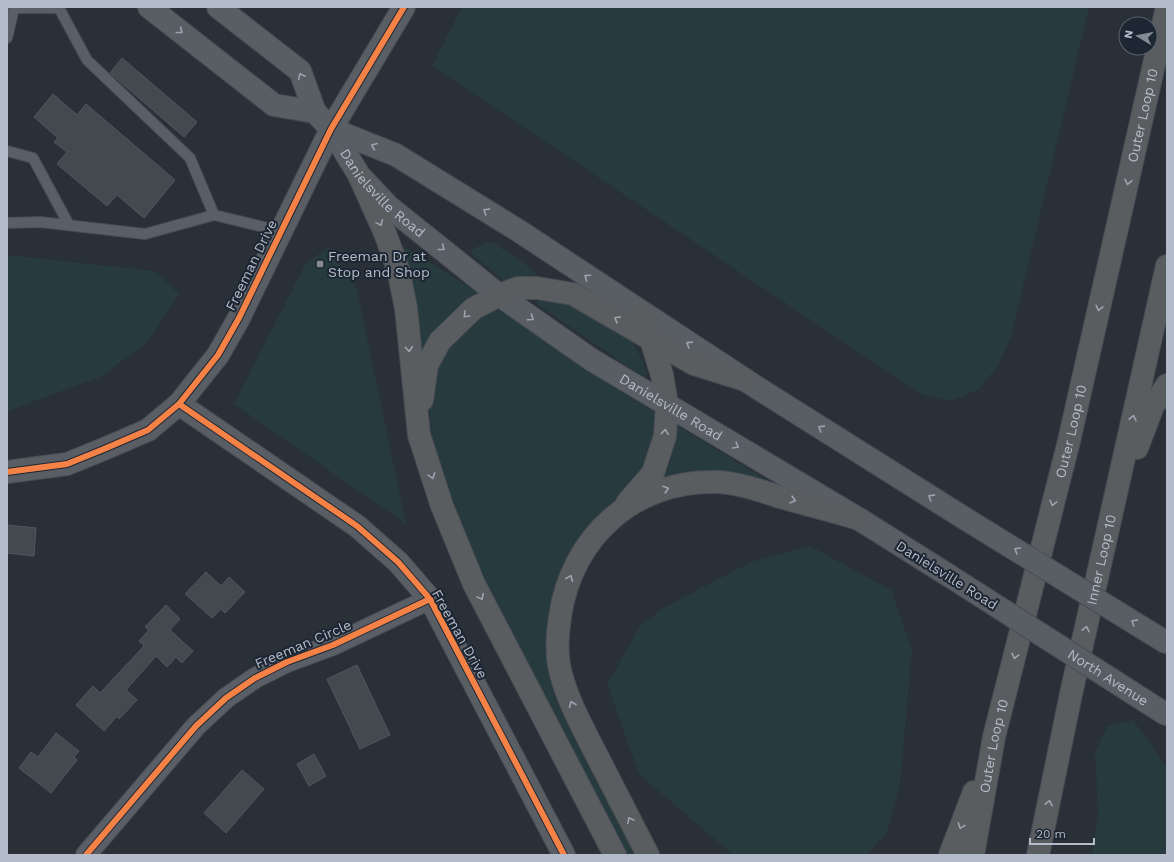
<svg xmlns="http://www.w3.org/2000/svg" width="1174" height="862" viewBox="0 0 1174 862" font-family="'Work Sans',sans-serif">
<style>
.green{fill:#273a3e}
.building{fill:#444950;stroke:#52575f}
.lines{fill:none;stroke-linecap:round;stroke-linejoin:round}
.lane-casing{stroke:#484c53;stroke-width:12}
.street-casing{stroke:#484c53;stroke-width:22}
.secondary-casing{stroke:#484c53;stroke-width:24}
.highway-casing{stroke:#474c53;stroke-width:24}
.lane{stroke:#5a5e66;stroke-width:10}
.street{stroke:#5a5e66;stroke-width:20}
.secondary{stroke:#595d64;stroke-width:22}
.highway{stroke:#5a5d60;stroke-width:22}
.secondary-bridge-casing{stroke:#484c53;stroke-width:24;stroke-linecap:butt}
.secondary-bridge{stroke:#595d64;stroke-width:22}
.cycleway-casing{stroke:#1d2633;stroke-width:8}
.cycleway{stroke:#f48246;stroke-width:6}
.oneway{stroke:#9da4b0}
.oneway2{stroke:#9ea4af}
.poi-dot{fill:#848b96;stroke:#1d2633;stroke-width:1.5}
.labels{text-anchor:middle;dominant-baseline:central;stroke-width:4;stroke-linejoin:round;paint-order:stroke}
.street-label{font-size:14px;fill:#b4bcc9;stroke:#1d2633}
.poi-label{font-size:14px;fill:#b4bcc9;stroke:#1d2633;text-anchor:start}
</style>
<rect width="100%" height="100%" fill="#2a3038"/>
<path class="green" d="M462 7H1089L1011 337 997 367 979 389 951 401 923 395 432 66Z
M492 242 529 267 539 277 508 284 471 254 472 250 484 243Z
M400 244 477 292 456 309 443 322 422 362Z
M329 247 357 290 406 524 234 404 306 263Z
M7 255 155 271 179 294 148 342 100 377 7 411Z
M538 299 574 305 631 340 643 361 647 372V375L642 376 538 305 537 302Z
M497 306 587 370 656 413 657 429 646 467 549 618 637 855H626L485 579 453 506 431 436 429 396 441 358 463 327Z
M676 425 775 485 661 482 671 459Z
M810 546 891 590 912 650 900 784 887 832 867 855H733L639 774 607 684 641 625 665 607 751 562Z
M1133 720 1167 768V855H1092L1098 814 1095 752 1107 727Z"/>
<path class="building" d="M122 58 197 122 184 137 110 73Z
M53 94 77 115 86 104 175 180 144 218 117 195 107 206 57 164 67 152 54 142 58 138 34 117Z
M7 525 36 528 34 556 7 553Z
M206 572 221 586 229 577 245 592 225 613 221 609 212 618 185 594Z
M166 605 180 619 170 630 193 651 182 663 176 657 167 667 156 656 126 690 137 700 119 719 117 716 104 731 76 705 93 686 100 693 144 646 139 641 149 630 145 627Z
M357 665 390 735 360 749 327 679Z
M56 733 79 751 74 757 77 760 51 793 19 768 31 752 38 757Z
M314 754 326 776 309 786 297 764Z
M242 770 264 789 226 833 204 813Z"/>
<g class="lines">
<g class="lane-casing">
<path id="lane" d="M59 8 87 60 190 158 214 215
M7 38 14 8H59L60 7
M7 151 33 158 69 225
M7 223 40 222 145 234 214 215 280 231"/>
</g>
<g class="street-casing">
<path id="street" d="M86 855 196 726 226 698 255 678 287 662 333 645 430 599"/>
</g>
<g class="secondary-casing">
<g id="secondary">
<path d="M149 7 274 105 315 112"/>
<path id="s1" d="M218 7 300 71 315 112 331 129 359 175 388 206 499 295 592 360 859 519 948 575"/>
<path d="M331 129 396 155 519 231 756 387 964 518"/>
<path d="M179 404 357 526 398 562 430 599 564 855"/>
<path d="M7 472 67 464 104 449 148 430 179 404 218 355 239 318 331 129 404 7"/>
</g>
</g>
<g class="highway-casing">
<g id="highway">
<path d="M359 175 385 233 398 269 406 308 419 435 442 506 474 584 615 855"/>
<path d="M422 400 427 365 440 341 473 309 499 295 518 288H537L573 294 694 364 745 380"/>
<path d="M1137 448 1153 406 1167 385"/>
<path d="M627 503 653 473 665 436 667 405 662 375 643 314"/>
<path d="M648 855C630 820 612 785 594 750 582 726 568 701 561 674 556 656 557 636 560 617 571 537 635 479 718 482 738 483 758 490 777 496 804 504 832 511 859 519"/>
<path d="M950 855 974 792"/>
<path id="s2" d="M973 855 994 737 1069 441 1167 7"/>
<path id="s3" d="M1038 855 1071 694 1167 266"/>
</g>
</g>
<use href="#lane" class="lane"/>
<use href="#street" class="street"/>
<use href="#secondary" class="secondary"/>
<use href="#highway" class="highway"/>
<g class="secondary-bridge-casing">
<g id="secondary-bridge">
<path d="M964 518 1167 643"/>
<path id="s4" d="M948 575 1167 715"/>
</g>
</g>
<use href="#secondary-bridge" class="secondary-bridge"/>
<g class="cycleway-casing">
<path id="cycleway" d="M179 404 357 526 398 562 430 599 564 855
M7 472 67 464 104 449 148 430 179 404 218 355 239 318 331 129 404 7
M86 855 196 726 226 698 255 678 287 662 333 645 430 599"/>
</g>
<use href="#cycleway" class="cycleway"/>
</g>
<defs><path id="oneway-chevron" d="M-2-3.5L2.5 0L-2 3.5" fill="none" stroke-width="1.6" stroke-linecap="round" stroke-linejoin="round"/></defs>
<g class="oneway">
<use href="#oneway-chevron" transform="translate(180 31) rotate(38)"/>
<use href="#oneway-chevron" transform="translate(301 76) rotate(-116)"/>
<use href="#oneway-chevron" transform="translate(374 146) rotate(-157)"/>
<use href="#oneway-chevron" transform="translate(486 211) rotate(-148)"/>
<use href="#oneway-chevron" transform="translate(442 248) rotate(39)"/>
<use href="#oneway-chevron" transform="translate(587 277) rotate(-146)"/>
<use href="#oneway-chevron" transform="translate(531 318) rotate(35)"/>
<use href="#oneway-chevron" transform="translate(689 344) rotate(-147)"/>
<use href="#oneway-chevron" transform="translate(821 428) rotate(-148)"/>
<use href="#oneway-chevron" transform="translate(736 446) rotate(31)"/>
<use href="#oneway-chevron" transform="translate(931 497) rotate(-148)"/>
<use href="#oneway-chevron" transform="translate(1017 550) rotate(-149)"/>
<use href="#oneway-chevron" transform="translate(1134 622) rotate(-148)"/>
</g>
<g class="oneway2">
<use href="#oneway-chevron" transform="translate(1128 182) rotate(103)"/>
<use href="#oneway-chevron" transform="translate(380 223) rotate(66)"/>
<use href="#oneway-chevron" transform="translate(1099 308) rotate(103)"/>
<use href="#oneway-chevron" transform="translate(466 315) rotate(135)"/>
<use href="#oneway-chevron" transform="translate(617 319) rotate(-150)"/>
<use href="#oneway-chevron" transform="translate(409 349) rotate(85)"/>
<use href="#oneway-chevron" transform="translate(1133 418) rotate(-77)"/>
<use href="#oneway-chevron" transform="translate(665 432) rotate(-84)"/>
<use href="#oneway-chevron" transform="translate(432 476) rotate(72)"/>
<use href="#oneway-chevron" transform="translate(666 489) rotate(-17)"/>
<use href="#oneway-chevron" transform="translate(793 500) rotate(16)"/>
<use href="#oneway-chevron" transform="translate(1053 503) rotate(104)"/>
<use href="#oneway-chevron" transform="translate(570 578) rotate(-68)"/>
<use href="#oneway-chevron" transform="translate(481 597) rotate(62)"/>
<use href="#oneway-chevron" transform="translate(1086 629) rotate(-78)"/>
<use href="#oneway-chevron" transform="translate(1015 656) rotate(104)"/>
<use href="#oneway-chevron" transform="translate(572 704) rotate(-112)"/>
<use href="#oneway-chevron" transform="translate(1049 803) rotate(-78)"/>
<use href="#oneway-chevron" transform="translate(630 820) rotate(-117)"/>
<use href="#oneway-chevron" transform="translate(961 826) rotate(110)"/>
</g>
<rect class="poi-dot" x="316" y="260" width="8" height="8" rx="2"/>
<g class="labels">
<g class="street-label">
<text stroke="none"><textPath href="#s2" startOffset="759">Outer Loop 10</textPath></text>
<text stroke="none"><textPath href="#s1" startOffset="254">Danielsville Road</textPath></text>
<text transform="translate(251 265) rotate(-64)">Freeman Drive</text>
<text stroke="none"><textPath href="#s1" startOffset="615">Danielsville Road</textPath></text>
<text stroke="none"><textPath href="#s2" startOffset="435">Outer Loop 10</textPath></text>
<text stroke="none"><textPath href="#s3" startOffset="302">Inner Loop 10</textPath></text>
<text transform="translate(947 575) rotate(32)">Danielsville Road</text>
<text transform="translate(460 634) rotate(61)">Freeman Drive</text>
<text transform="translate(303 644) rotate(-23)">Freeman Circle</text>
<text stroke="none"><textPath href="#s4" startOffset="190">North Avenue</textPath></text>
<text stroke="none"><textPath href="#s2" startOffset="111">Outer Loop 10</textPath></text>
</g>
<g class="poi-label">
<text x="328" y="256">Freeman Dr at<tspan x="328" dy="16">Stop and Shop</tspan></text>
</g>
</g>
<rect width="1174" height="862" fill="none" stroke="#b4bcc9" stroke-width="16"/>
<g transform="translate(1138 36) rotate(280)"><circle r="19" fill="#1d2633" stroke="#59626f"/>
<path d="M0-3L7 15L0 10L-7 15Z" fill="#848b96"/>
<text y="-6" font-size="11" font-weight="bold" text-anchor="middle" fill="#b4bcc9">N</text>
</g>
<path d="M1030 838v6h64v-6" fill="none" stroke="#b4bcc9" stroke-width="2"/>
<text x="1036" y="838" font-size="12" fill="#b4bcc9" stroke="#1d2633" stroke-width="3" paint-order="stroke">20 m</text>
</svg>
